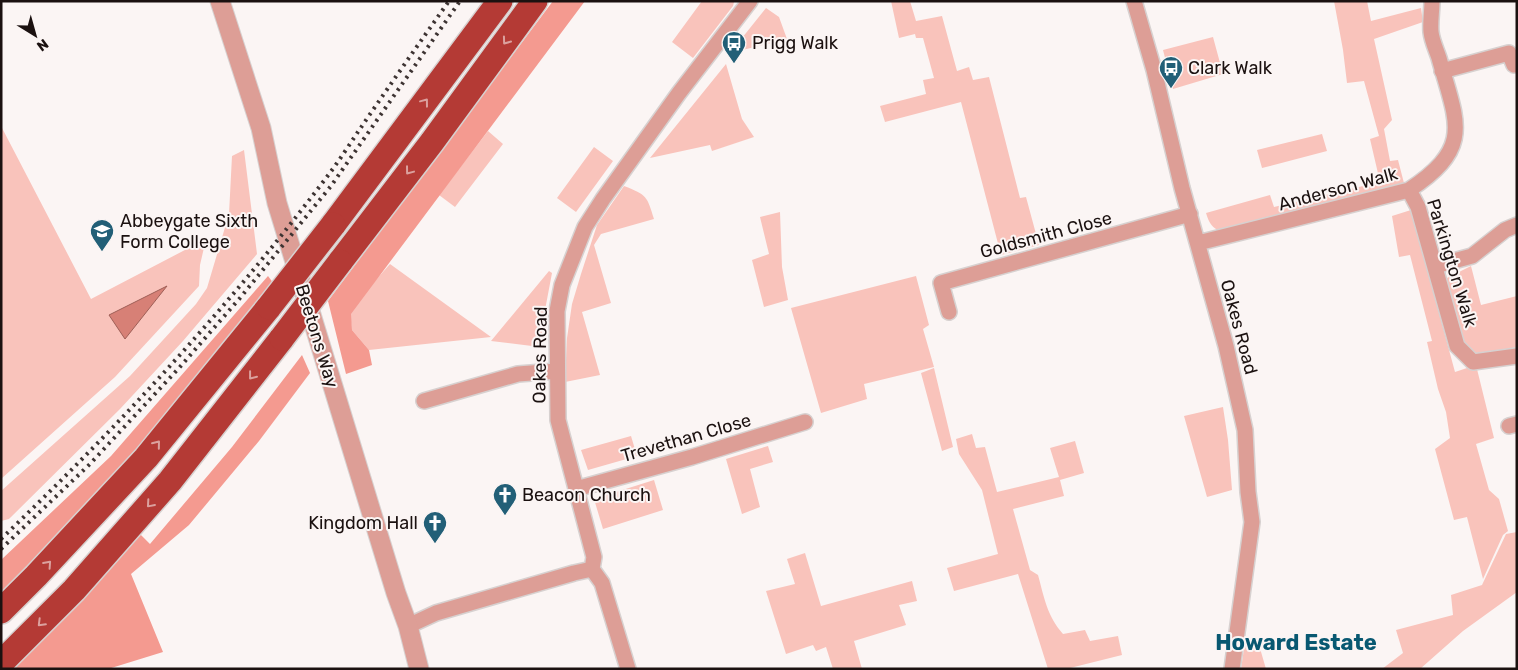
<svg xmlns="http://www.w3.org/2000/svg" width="1518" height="670" viewBox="0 0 1518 670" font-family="Rubik,sans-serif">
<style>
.green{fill:#f9c3bb}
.forest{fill:#f49a90}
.water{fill:#d78076;stroke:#9f5f57}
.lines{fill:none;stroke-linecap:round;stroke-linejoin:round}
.minor-casing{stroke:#d7d1d0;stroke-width:18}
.tertiary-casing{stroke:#d7d1d0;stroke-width:21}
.trunk-casing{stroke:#d7d1d0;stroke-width:28}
.minor{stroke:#dd9e96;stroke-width:15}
.tertiary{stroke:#dd9e96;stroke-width:19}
.trunk{stroke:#b43a35;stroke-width:25}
.rail{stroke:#3d3332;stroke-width:4;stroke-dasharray:2.5 5;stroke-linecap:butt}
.trunk-bridge-casing{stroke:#d7d1d0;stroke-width:28;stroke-linecap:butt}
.trunk-bridge{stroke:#b43a35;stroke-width:25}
.oneway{stroke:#dba19e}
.labels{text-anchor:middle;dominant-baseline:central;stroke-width:4;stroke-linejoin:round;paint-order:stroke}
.poi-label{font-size:18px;fill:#1b1110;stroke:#fbf5f4;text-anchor:start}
.street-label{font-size:18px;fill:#1b1110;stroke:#fbf5f4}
.district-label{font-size:22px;font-weight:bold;fill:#085871;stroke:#fbf5f4}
</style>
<rect width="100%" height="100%" fill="#fbf5f4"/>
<path class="green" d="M702 1 734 2 733 6 693 58 672 42Z
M891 1H910L916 21 942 16 957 71 969 67 973 80 989 77 1020 198 1026 197 1039 245 1001 255 961 102 885 122 880 106 926 94 923 80 934 78 923 38H916L915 34 899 38Z
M1334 1H1367L1371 21 1421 8 1423 22 1374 39 1392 120 1384 129 1390 161 1398 160 1405 187 1227 233C1214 230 1210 226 1206 213L1270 195 1274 207 1380 182 1370 139 1379 136 1364 81 1347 83 1343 50Z
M766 8 779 17 787 39 730 53Z
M1213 37 1223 74 1173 89 1163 50Z
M726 64 742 119 754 137 712 151 710 145 650 158Z
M1 126 91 299 206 239 200 265 199 286 115 377 1 479Z
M488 131 503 144 455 207 439 195Z
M1322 134 1327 151 1262 168 1257 150Z
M594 147 613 161 576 212 557 198Z
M244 150 257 254 183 341 120 409 9 519 1 521V491L130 376 196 304 207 288 229 214 232 156Z
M624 186C647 195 647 196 654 219L601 234 594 245 611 303 582 312 600 375 565 382 567 338 572 304 581 274 597 225Z
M1411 210 1455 372 1476 365 1494 438 1476 444 1489 490 1499 499 1508 531 1503 535 1483 579 1467 517 1454 520 1435 449 1450 438 1446 412 1438 389 1427 342 1432 341 1410 255 1399 257 1392 216Z
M780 212 782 267 788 300 764 307 752 260 769 254 760 217Z
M390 264 491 337 369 350 352 330 350 314 360 298Z
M1471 266 1481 305 1517 296V347L1477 355 1462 341 1443 280Z
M549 271 552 273 545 310 540 347 491 341Z
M916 276 929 325 923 329 934 367 864 384 867 399 821 413 791 308Z
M934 368 953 447 942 451 921 373Z
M1223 407 1228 440 1232 490 1207 497 1184 416Z
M972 434 976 448 985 447 997 492 1059 477 1050 448 1075 441 1084 473 1060 480 1064 496 1013 509 1030 570 1038 575C1044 597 1047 616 1063 634L1085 630 1090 641 1118 636 1122 655 1066 669H1048L1018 574 954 591 947 568 998 554 982 490 959 454 956 439Z
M631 436 637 456 588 470 581 450Z
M768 446 773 462 750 469 760 507 742 514 726 459Z
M654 480 663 510 603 529 594 499Z
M1517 532V592L1463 631 1420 669H1382L1403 653 1396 630 1453 615 1451 595 1482 585 1506 534Z
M805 553 821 606 912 581 917 601 899 605 906 625 854 641 862 669H833L826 647 816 651 813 645 786 654 766 591 795 584 787 559Z
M1257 638 1266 669H1241L1245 642Z"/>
<path class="forest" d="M553 1H585L351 314 352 330 369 350 372 365 346 374 328 301Z
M268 276 274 284 153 432 70 523 1 592V560L111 456Z
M302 355 310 373 259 441 189 525 131 574 163 652 108 669H9L140 534 150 544 232 447Z"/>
<path class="water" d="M167 286 125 339 109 315Z"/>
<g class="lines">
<g class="minor-casing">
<path id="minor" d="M1134 1 1154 70 1182 188 1226 346 1245 430 1248 492 1252 522 1232 669
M1442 71 1509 53 1514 65
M1409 190 1418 207 1457 346 1473 362 1517 356
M1198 243 1409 190C1474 147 1457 123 1439 58 1436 49 1432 41 1431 32 1430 22 1432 11 1432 1
M1435 266 1472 256 1505 230 1517 225
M949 312 941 283 1190 214
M424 401 518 374 557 371
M1509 426 1517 424
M576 489 692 457 805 422
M592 569 602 583 628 669
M408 626 436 613 574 573 592 569 594 557 558 420 557 311 562 285 585 227 603 199 679 93 750 1"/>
</g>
<g class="tertiary-casing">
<path id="tertiary" d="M220 1 261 128 277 203 396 593 408 626 419 669"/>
</g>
<g class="trunk-casing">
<path id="trunk" d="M333 225 500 1
M340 262 432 142 535 1
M1 611 36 576 146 458 269 307
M1 663 74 590 170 481 282 338"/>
</g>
<use href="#minor" class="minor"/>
<use href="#tertiary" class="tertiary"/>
<use href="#trunk" class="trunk"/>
<path class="rail" d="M1 539C117 428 226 310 323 182 338 163 351 142 364 123 392 82 420 42 449 1
M1 549 90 464 179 368 240 298 331 186 460 1"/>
<g class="trunk-bridge-casing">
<path id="trunk-bridge" d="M269 307 333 225
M282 338 340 262"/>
</g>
<use href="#trunk-bridge" class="trunk-bridge"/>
</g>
<defs><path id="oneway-chevron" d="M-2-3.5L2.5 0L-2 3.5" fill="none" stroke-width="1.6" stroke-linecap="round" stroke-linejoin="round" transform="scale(1.25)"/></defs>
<g class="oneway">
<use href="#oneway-chevron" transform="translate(506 41) rotate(126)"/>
<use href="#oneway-chevron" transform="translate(425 102) rotate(-53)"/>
<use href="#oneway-chevron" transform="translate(409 171) rotate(127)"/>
<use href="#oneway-chevron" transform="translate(252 376) rotate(128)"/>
<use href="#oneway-chevron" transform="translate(157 444) rotate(-51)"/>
<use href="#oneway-chevron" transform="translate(150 504) rotate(131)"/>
<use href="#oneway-chevron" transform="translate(48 564) rotate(-48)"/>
<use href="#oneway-chevron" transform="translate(41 623) rotate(135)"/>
</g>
<defs>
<g id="bus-pin" transform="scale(1.25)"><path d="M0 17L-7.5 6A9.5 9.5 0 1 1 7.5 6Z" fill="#225f77" stroke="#fbf5f4"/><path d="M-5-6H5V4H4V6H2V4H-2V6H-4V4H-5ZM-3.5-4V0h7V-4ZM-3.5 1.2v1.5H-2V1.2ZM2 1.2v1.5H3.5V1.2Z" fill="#fff"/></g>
<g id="university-pin" transform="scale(1.25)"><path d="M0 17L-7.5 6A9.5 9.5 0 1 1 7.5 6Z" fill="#225f77" stroke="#fbf5f4"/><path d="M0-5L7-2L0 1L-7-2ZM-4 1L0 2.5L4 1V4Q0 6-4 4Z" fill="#fff"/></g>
<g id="church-pin" transform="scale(1.25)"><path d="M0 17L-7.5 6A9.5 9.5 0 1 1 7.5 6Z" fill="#225f77" stroke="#fbf5f4"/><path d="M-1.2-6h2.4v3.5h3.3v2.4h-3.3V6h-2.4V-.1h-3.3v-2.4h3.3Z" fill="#fff"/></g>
</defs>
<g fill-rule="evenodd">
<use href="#bus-pin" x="734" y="43"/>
<use href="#bus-pin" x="1171" y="68"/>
<use href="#university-pin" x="102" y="231"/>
<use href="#church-pin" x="505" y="495"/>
<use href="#church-pin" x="435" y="523"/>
</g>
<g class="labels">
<g class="poi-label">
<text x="752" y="43">Prigg Walk</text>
<text x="1188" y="68">Clark Walk</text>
<text x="120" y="221">Abbeygate Sixth<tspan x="120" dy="21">Form College</tspan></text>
<text x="522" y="495">Beacon Church</text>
<text x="418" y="523" text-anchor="end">Kingdom Hall</text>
</g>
<g class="street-label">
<text transform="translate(1338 189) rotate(-15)">Anderson Walk</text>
<text transform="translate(1046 235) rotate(-15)">Goldsmith Close</text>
<text transform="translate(1452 263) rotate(73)">Parkington Walk</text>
<text transform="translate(1239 327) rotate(75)">Oakes Road</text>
<text transform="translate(317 336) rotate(73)">Beetons Way</text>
<text transform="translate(540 355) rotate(-89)">Oakes Road</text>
<text transform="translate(686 438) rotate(-16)">Trevethan Close</text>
</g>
<g class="district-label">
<text x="1296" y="642">Howard Estate</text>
</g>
</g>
<rect width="1518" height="670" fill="none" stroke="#1b1110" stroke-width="5"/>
<g transform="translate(35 35) rotate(143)" stroke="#fbf5f4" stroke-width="4" paint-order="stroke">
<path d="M0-4L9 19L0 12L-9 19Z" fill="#1b1110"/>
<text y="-8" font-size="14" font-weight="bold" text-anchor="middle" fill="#1b1110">N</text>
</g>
</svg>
